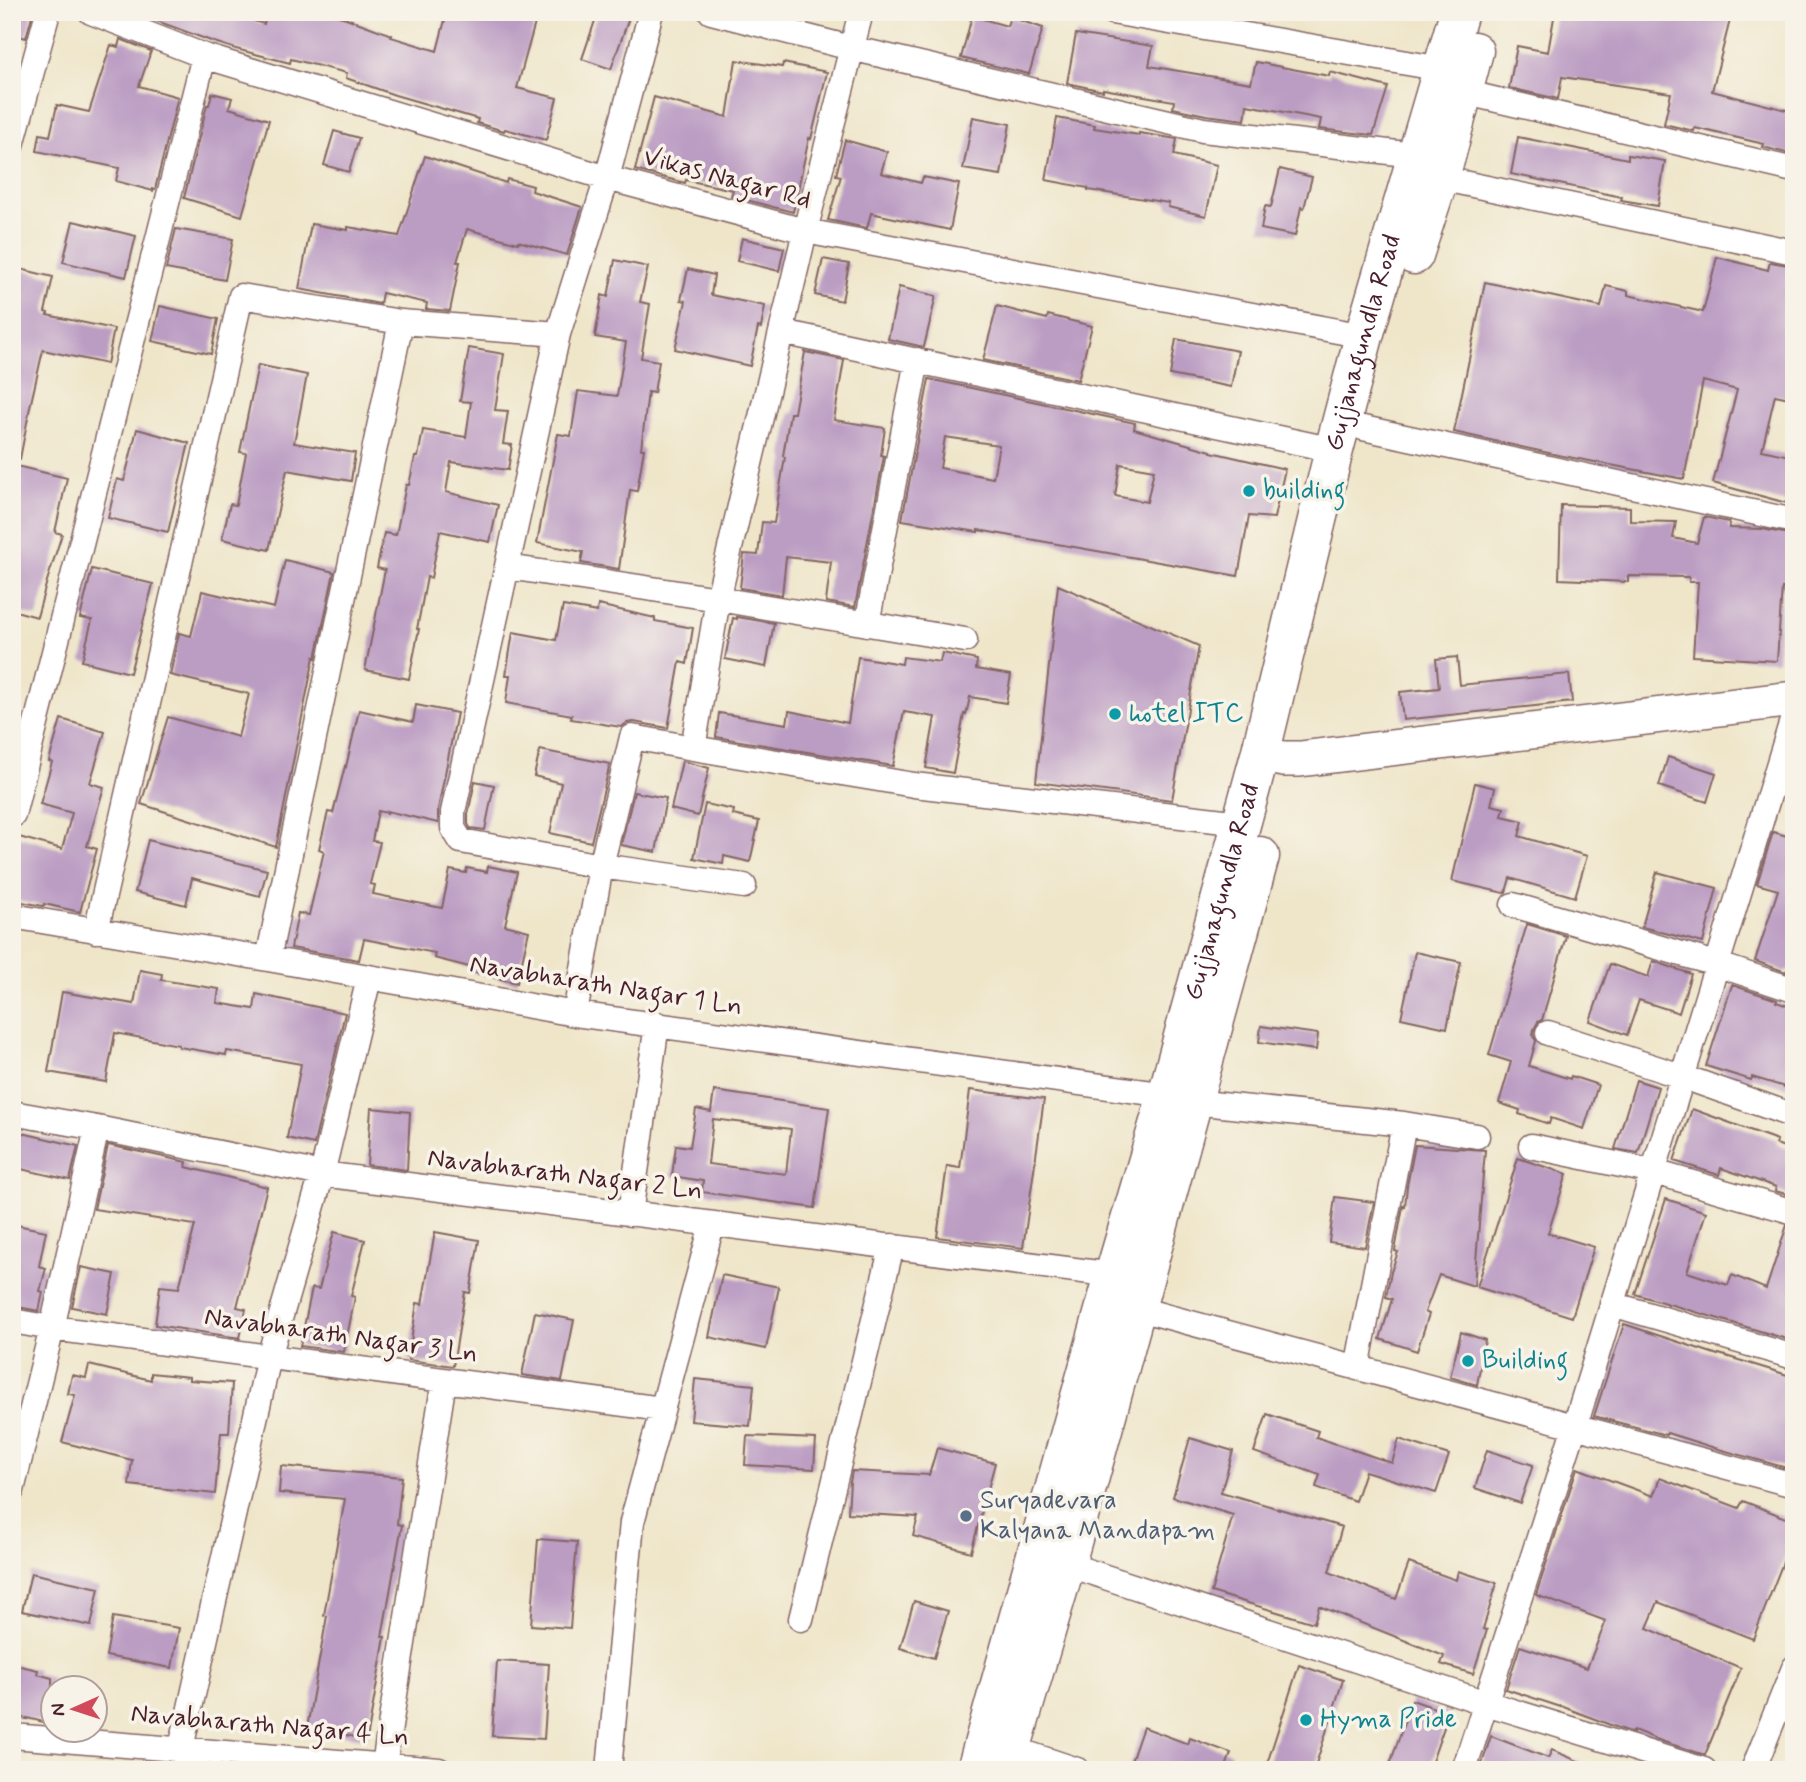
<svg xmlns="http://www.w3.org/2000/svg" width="1806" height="1782" viewBox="0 0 1806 1782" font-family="Mynerve,sans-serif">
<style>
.building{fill:#bb9cc3;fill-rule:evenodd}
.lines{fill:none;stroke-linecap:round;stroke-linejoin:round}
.street-casing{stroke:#846563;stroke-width:27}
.secondary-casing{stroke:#846563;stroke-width:38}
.primary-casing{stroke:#846563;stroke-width:41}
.street{stroke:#fff;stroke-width:24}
.secondary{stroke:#fff;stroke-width:35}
.primary{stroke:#fff;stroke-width:38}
.culture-dot{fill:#0f9aa8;stroke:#f7f3e8;stroke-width:2.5}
.service-dot{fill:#5c6f8a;stroke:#f7f3e8;stroke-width:2.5}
.labels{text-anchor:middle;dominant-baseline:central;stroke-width:7;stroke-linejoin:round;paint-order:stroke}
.street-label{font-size:26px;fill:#4a1f2b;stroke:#f7f3e8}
.culture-label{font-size:26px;fill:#0d838f;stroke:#f7f3e8;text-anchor:start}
.service-label{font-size:26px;fill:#4e5e75;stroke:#f7f3e8;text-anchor:start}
</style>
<rect width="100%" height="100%" fill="#f7f3e8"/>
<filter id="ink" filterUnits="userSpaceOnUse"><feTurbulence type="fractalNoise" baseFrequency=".0143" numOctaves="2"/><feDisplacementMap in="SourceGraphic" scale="14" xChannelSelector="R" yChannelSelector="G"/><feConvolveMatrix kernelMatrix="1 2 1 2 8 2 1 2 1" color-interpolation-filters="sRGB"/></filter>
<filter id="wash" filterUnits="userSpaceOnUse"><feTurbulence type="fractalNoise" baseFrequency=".00686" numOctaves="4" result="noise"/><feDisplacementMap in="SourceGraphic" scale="28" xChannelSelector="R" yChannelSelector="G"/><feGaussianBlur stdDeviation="1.57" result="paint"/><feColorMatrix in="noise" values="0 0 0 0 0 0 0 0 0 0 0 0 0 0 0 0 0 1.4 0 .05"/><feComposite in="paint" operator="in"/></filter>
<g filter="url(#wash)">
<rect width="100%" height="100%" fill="#efe6ca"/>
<g id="blocks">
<path class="building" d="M12 12H33L26 38 12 34Z
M133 12H223L264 24 267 12H324L346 18 392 35 391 37 437 51 447 12H538L517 88 557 98 546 140 505 129 504 131 477 123 478 119 395 95 346 78 347 73 291 59 290 63 236 49 211 41Z
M598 12H631L611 69 582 59Z
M1555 12H1732L1712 91 1794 112V155L1763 147 1764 144 1695 128 1694 131 1664 124 1671 93 1562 77 1558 99 1509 88 1517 46 1548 52Z
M972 16 1007 26 1010 17 1043 28 1029 74 961 58Z
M1076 34 1153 46 1149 66 1251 83 1256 62 1329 76 1330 72 1388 87 1373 135 1319 129 1321 119 1247 105 1245 120 1206 115 1173 108 1174 101 1103 89V91L1067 83Z
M120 39 151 51 139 86 178 97 155 189H153V191L116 181 119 168 37 151 40 134 50 136 57 105 89 112 111 45 118 47Z
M736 60 782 67 783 63 827 72 811 139 809 138 793 212 731 196 733 190 686 180 685 183 635 170 654 97 727 117Z
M212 93 232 98 229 108 269 120 242 216 184 198 207 105H209Z
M973 117 1010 124 1001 175 963 169Z
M1057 118 1095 125 1094 128 1139 135V133L1177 139 1174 155 1217 165 1206 216 1168 207 1169 203 1088 190V188L1046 180Z
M334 131 359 138 349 172 324 165Z
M1518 137 1628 159V155L1665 161 1658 206 1621 200 1622 197 1511 174Z
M845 140 887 152 881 173 921 183 923 177 959 184 950 230 871 213 867 228 828 220 841 176 836 175Z
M425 156 506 183 507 179 533 186 532 191 582 207 567 255 518 241V243L467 229 457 262H460L450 311 426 309 427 303 382 293 380 304 299 289 311 224 348 230V227L399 236Z
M1280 169 1312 177 1304 208 1301 207 1295 236 1261 229 1265 206 1271 207Z
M73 221 136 236 126 277 63 262Z
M176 229 233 239 225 280 166 269Z
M742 238 784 248 779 271 737 261Z
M1717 257 1768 270 1770 262 1794 266V322L1788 341 1794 343V399L1775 395 1762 450 1794 457V505L1713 483 1737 390 1703 381 1684 479 1558 455 1454 432 1485 282 1601 307 1606 286 1628 291V295L1703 312Z
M823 259 849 264 842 301 815 295Z
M615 260 648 267 640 302 650 304 641 358 659 361 654 393 648 392 641 449H644L637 491 630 490 619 569 581 563 583 552 537 543 558 434 571 436 578 391 617 396 626 342 595 337 602 295 608 297Z
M12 267 53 277 45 312 48 313 47 315 114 329 107 364 43 350 30 407 20 459 12 458Z
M688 269 714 275 711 295 765 306 761 328 758 327 750 366 675 349 686 301 681 300Z
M899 287 936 296 924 347 888 339Z
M160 306 218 319 211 354 152 341Z
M997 306 1047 319 1048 315 1092 326 1078 380 983 360Z
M1176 339 1238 351 1231 387 1170 375Z
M469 348 504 354 495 410 508 411 503 444 512 445 508 470 451 462 446 492 498 505 490 542 440 531 431 578 427 577 417 629H419L409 679 365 670 385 570 377 568 384 533 396 535 406 485H409L415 457H418L423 430 466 437 471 402 460 401Z
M805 352 844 360 834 420 885 428 881 455 884 456 855 607 826 602 831 562 786 557 782 595 740 588 744 554 758 555 762 522 774 523 785 457 783 456 790 413H794Z
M258 365 307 375 294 443 355 453 351 481 287 470 269 550 222 539 230 504 236 505 246 453 240 452Z
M929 379 1135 423 1134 429 1211 451V452L1285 469 1274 518 1249 516 1238 576 978 530V532L902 520ZM945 437 999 445 993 478 940 468ZM1120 464 1154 470 1147 502 1115 496Z
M137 429 189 443 168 532 108 518 117 479 124 481Z
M12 465 67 478 55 532 62 534 47 581 37 617 12 610Z
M1561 505 1630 507V521L1676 522 1673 538 1697 543 1704 517 1729 522V528L1762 529 1794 535V588H1782L1777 661 1693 656 1698 582H1689V577L1628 576V582L1559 579Z
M285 560 334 572 316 658 314 657 276 847 141 804 168 717 238 737 249 694 170 675 179 633 191 636 202 591 274 608Z
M92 569 153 584 130 673 82 661 92 620 80 618Z
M1058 585 1199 646 1172 800 1036 782Z
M598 605 655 618V621L693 628 687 664 680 662 668 728 634 722 627 723 621 727 571 719 572 715 506 703 510 675H506L513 632 556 640 563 606 597 612Z
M737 617 774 623 766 667 725 659 733 618 737 619Z
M942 653 977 660 976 669 1011 675 1006 703 970 697 966 715 964 714 953 773 926 768 935 717 904 712 893 766 716 737 719 713 787 724 789 711 848 723 858 657 902 664 903 657 940 662Z
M1457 657 1460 685 1569 674 1572 702 1403 720 1400 692 1439 688 1436 659Z
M416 705 457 713 438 809V823L387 811V813L378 811 372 841 380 842 370 884 375 885 373 894 442 908 450 870 466 873 467 868 487 872 488 866 517 872 505 925 529 931 517 983 472 972 473 968 434 958 435 953 364 939 359 960 291 948 298 913 309 915 324 851 319 849 328 812 333 813 345 766 346 767 359 710 413 722Z
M61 719 105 732 90 783 104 787 87 846 97 849 80 912 44 904 43 906 12 900V835L62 849 72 813 40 804 52 762 49 761Z
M540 750 610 764 591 842 550 833 561 783 534 776Z
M1668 757 1716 773 1707 802 1659 786Z
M682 761 709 768 698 816 671 809Z
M475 781 494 785 485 830 470 828 468 824V814Z
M1475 783 1495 788 1491 805 1504 808 1502 816 1523 821 1519 836 1587 856 1575 897 1510 878 1506 892 1504 893 1452 881Z
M634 792 666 798 656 852 621 845Z
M705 804 734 810 733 815 759 821 750 862 724 856 723 864 694 858Z
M1773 832 1794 838V973L1787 970 1786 972 1755 961 1778 890 1757 884Z
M148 840 267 870 260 896 192 878 186 905 135 892Z
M1657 872 1717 888 1703 943 1642 927Z
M1527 924 1566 936 1542 1020 1538 1022 1534 1029 1533 1035 1536 1041 1529 1066 1570 1079 1571 1076 1598 1085 1584 1129 1551 1118 1549 1124 1519 1114 1520 1110 1499 1103 1511 1062 1489 1055Z
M1415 952 1461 962 1447 1028 1401 1018Z
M1653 961 1691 974 1679 1013 1639 1000 1627 1035 1590 1021 1610 964 1648 977Z
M140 970 162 974 161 980 219 989 217 1003 254 1009 256 994 345 1013 314 1144 287 1138 301 1064 227 1051 226 1055 179 1047V1045L115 1033 106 1082 48 1072 62 992 134 1004Z
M1732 985 1777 1000 1776 1002 1794 1008V1080L1791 1089 1752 1077 1751 1080 1706 1066Z
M1261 1026 1318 1034 1316 1050 1259 1042Z
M1636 1080 1658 1087 1638 1153 1615 1149Z
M970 1090 1044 1099 1023 1248 937 1237 947 1166 960 1168Z
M714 1091 829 1108 815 1208 702 1192 703 1181 672 1176 676 1145 690 1147 696 1109 711 1112ZM713 1119 791 1129 786 1174 708 1164Z
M371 1108 410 1112 407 1170 367 1165Z
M1692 1109 1777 1140 1776 1144 1790 1149 1791 1145H1794V1196L1775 1191 1776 1187 1721 1168 1719 1175 1674 1161Z
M18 1132 78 1146 70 1180 12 1167V1157Z
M108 1145 187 1162 186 1167 267 1187 237 1307 246 1309 240 1338 155 1325 160 1286 179 1288 195 1225 94 1209Z
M1415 1145 1485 1150 1474 1286 1439 1275 1425 1312 1429 1314 1417 1351 1380 1339 1392 1299 1386 1297 1391 1272 1398 1252 1395 1251 1403 1206 1405 1207 1407 1186Z
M1518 1158 1567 1174 1548 1233 1594 1247 1572 1317 1477 1287Z
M1335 1197 1374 1202 1365 1247 1329 1242Z
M1666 1199 1706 1212 1687 1272 1728 1285 1732 1275 1766 1289 1787 1225 1794 1226V1329L1790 1340 1635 1294Z
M12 1224 46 1231 39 1266 46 1268 40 1291 43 1292 39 1311 12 1306Z
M334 1232 365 1240 351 1296 355 1297 344 1352 300 1346 312 1288 319 1289Z
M435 1232 479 1240 470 1293 465 1292 453 1366 408 1360 417 1303 422 1304Z
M81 1267 115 1274 107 1314 72 1307Z
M722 1275 779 1287 766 1349 709 1337Z
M535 1312 574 1320 562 1381 522 1375Z
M1624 1324 1718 1355 1719 1354 1794 1377V1470L1715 1448 1667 1433 1666 1435 1594 1416Z
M1461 1332 1485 1340 1477 1385 1450 1377Z
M89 1365 151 1380V1373L189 1377V1380L232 1383 229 1433H221L215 1494 129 1485 132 1460 62 1442 75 1395 68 1394 72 1375 86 1378Z
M695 1379 754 1385 750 1426 691 1421Z
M1267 1414 1318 1431 1316 1437 1392 1463 1399 1439 1449 1455 1436 1493 1365 1471 1355 1501 1316 1487 1320 1475 1254 1452Z
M747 1436 816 1439 814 1469 745 1465Z
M1190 1438 1233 1451 1221 1492 1342 1527 1329 1572 1396 1599 1409 1563 1456 1580 1458 1571 1497 1583 1483 1629 1487 1630 1473 1674 1441 1664 1444 1656 1319 1606 1314 1623 1211 1592 1233 1515 1173 1497Z
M937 1448 995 1463 971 1552 913 1536 918 1517 848 1513 850 1482 852 1471 929 1475Z
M1487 1450 1533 1465 1520 1503 1475 1488Z
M281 1466 402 1477 397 1524 402 1525 382 1637H385L367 1739 307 1728 327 1616 324 1615 345 1499 279 1493Z
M1577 1468 1653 1496 1660 1478 1739 1508 1743 1501 1794 1521V1534L1753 1639 1658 1602 1647 1628 1741 1668 1705 1755 1661 1741 1634 1730 1633 1733 1613 1726 1561 1706V1707L1506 1689 1520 1646 1587 1668 1606 1621 1536 1595Z
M538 1539 577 1542 570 1628 531 1625Z
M31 1573 99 1588 91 1626 22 1611Z
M914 1601 948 1611 934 1658 900 1648Z
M113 1617 179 1628 172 1668 106 1656Z
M497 1661 549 1664 544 1739 492 1736Z
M12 1664 38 1670 37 1674 52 1678V1724L27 1718V1719L12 1716Z
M1299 1665 1343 1680 1314 1770H1265Z
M1412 1700 1449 1713 1429 1770H1388Z
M1143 1727 1188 1744 1190 1738 1231 1753 1225 1770H1128Z
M1491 1736 1548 1758 1552 1750 1599 1770H1480Z"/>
</g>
</g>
<g filter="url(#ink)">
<use href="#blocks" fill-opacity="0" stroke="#846563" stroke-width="2"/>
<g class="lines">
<g class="street-casing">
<path id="street" d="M91 12 204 56 607 178 805 231 1364 336
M651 12 607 178 558 334 453 812V828L461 841 601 866 744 886
M711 12 851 48 1203 130 1431 157
M1112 12 1442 69
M1463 92 1794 170
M12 145 48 12
M1439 178 1794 252
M782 332 1334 450
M1363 428 1794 521
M508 567 718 599 965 640
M867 624 917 360
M693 748 914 785 1241 823
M13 815 204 56
M1513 905 1716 964 1794 990
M12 916 268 959 575 1014 1167 1095 1193 1102 1404 1124 1477 1136
M96 931 241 296 401 322 558 334
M268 959 401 322
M575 1014 601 866 632 737 693 748 718 599 805 231 861 12
M1548 1033 1681 1076 1794 1116
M12 1113 97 1128 322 1174 1114 1275
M1531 1146 1654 1172 1794 1212
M630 1214 657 1024
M1612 1304 1794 1357
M1135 1308 1794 1485
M12 1321 52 1328 662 1409
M1357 1368 1404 1124
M12 1490 52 1328 97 1128
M1066 1564 1486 1703 1704 1770
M801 1619 892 1246
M12 1736 439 1770
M1011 1748 1077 1770
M384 1765 444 1380
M178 1770 181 1748 269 1357 322 1174 369 978
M609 1770 632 1522 712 1225
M1464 1770 1575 1426 1794 714
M1753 1770 1794 1668"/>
</g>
<g class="secondary-casing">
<path id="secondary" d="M1260 755 1284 759H1300L1794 699"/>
</g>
<g class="primary-casing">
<g id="primary">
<path d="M1414 255 1445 160 1474 51"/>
<path id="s1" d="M976 1770 1114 1275 1167 1095 1260 755 1334 450 1364 336 1459 12"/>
<path d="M1005 1770 1066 1564 1260 856"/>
</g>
</g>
<use href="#street" class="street"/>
<use href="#secondary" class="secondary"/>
<use href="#primary" class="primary"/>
</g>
</g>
<g class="culture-dot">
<circle cx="1249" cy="491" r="7"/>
<circle cx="1115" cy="714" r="7"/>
<circle cx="1468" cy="1361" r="7"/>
<circle cx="1306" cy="1720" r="7"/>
</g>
<circle class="service-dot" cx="966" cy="1516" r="7"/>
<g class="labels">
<g class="street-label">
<text transform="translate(727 179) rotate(15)">Vikas Nagar Rd</text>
<text stroke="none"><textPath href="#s1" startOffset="1479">Gujjanagundla Road</textPath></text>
<text stroke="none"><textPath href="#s1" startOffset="912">Gujjanagundla Road</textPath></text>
<text transform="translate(606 986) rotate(9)">Navabharath Nagar 1 Ln</text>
<text transform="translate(565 1175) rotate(7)">Navabharath Nagar 2 Ln</text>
<text transform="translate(341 1336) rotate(8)">Navabharath Nagar 3 Ln</text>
<text transform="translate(270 1726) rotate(5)">Navabharath Nagar 4 Ln</text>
</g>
<g class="culture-label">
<text x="1263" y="491">building</text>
<text x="1129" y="714">hotel ITC</text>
<text x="1482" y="1361">Building</text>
<text x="1320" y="1720">Hyma Pride</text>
</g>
<g class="service-label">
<text x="980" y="1501">Suryadevara<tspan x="980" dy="30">Kalyana Mandapam</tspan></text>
</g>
</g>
<rect width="1806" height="1782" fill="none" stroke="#f7f3e8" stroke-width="42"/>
<g transform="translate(74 1709) rotate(267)"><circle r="33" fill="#f7f3e8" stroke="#b29e9c" stroke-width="2"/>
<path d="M0-5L12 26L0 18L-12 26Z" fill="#d1495b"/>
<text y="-10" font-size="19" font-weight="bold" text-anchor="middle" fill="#4a1f2b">N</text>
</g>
</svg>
